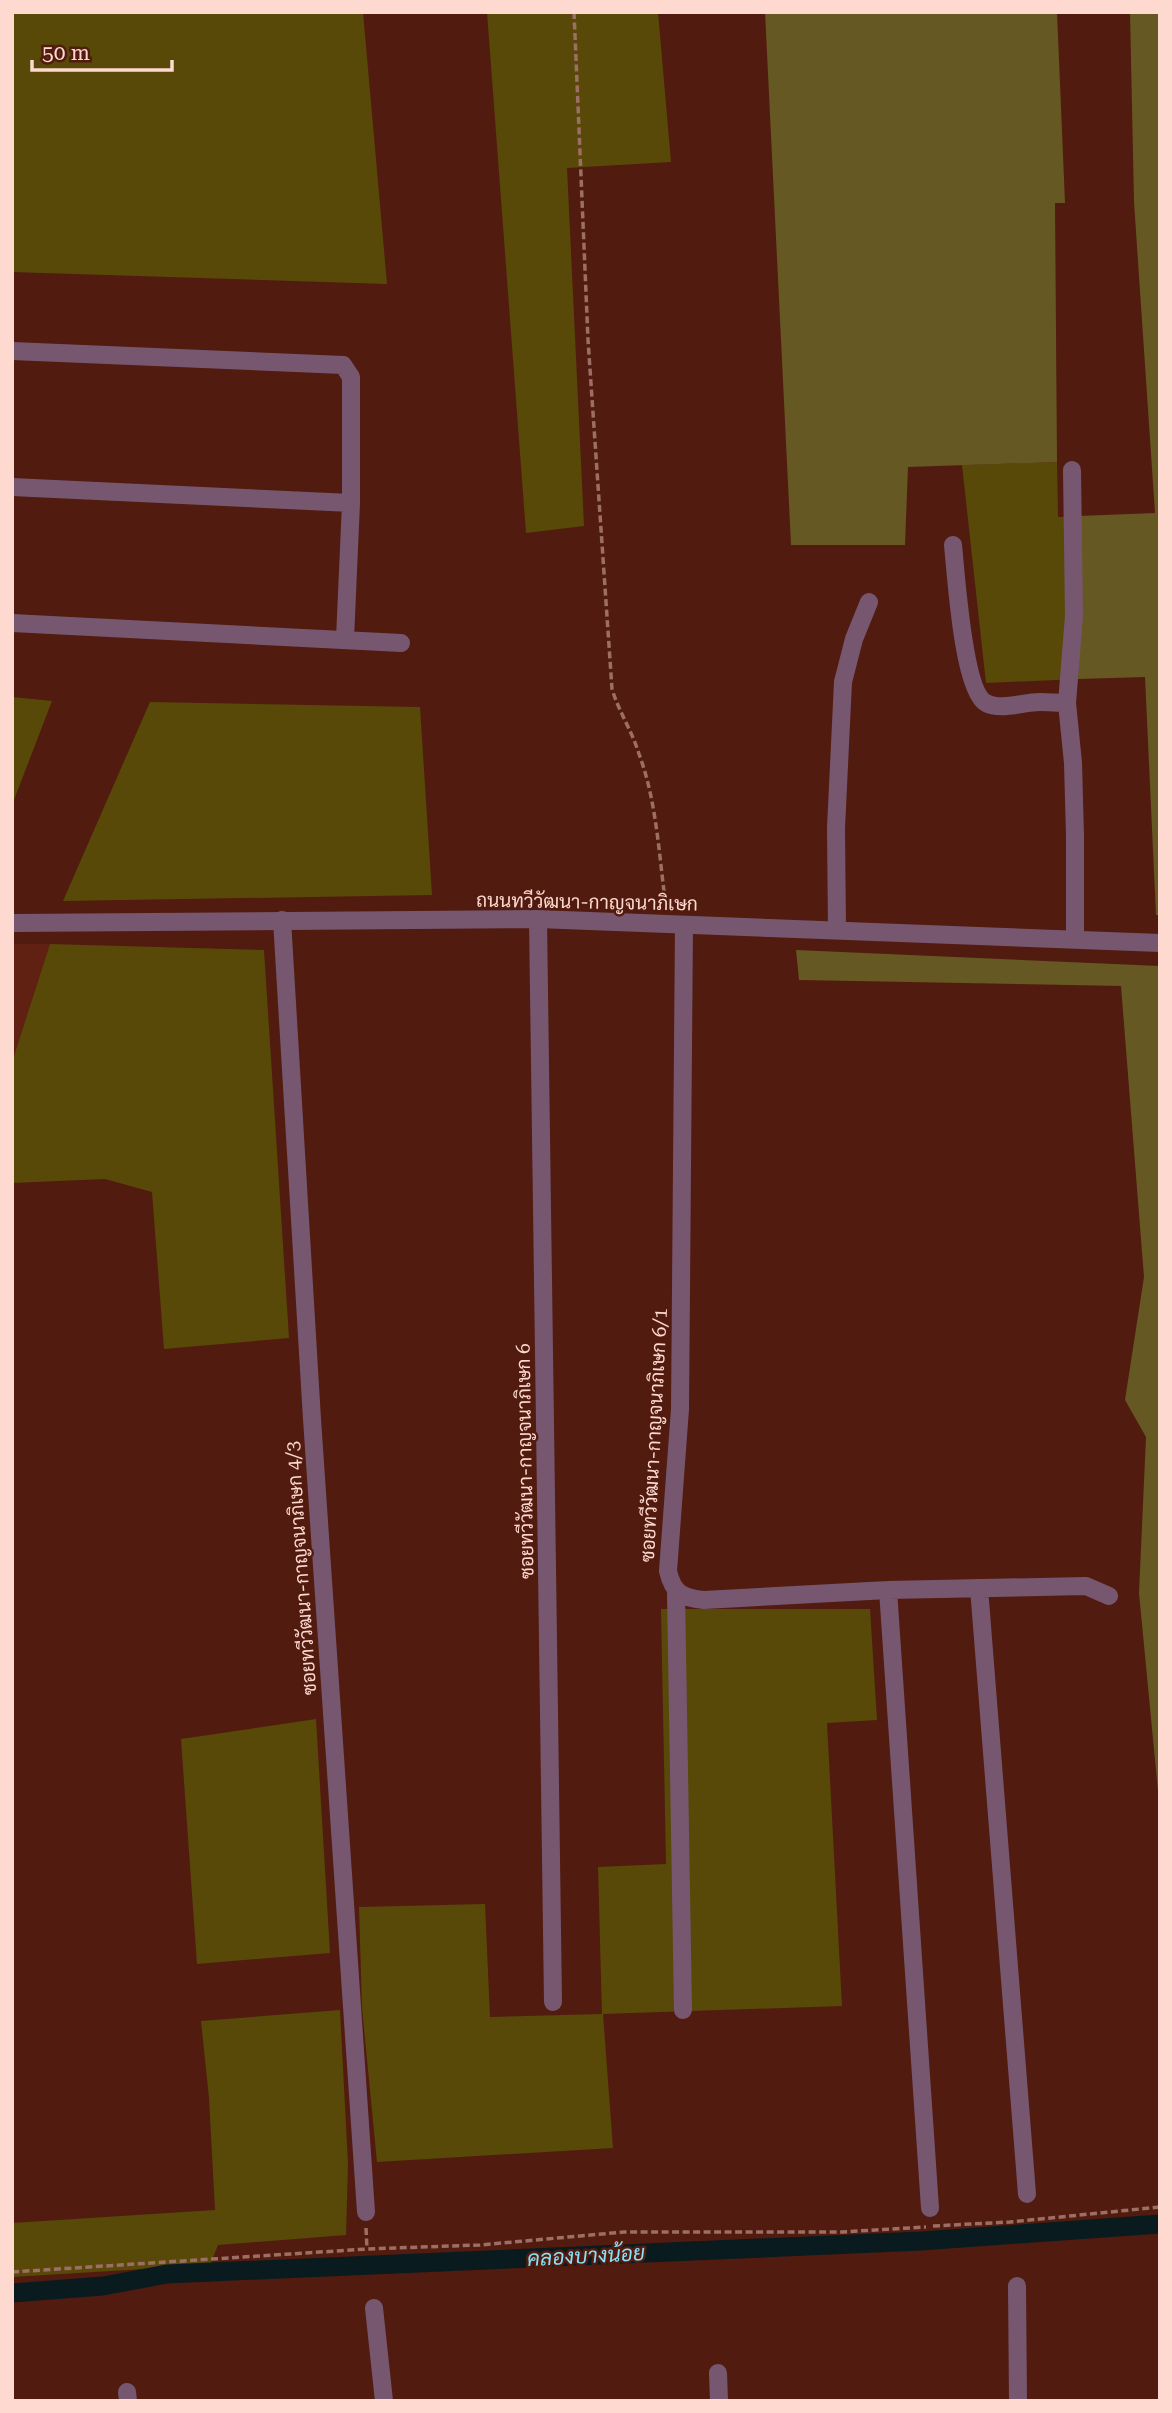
<svg xmlns="http://www.w3.org/2000/svg" width="1172" height="2413" viewBox="0 0 1172 2413" font-family="'Roboto Serif',Sarabun,serif">
<style>
.built{fill:#602113}
.green{fill:#584909}
.forest{fill:#665822}
.lines{fill:none;stroke-linecap:round;stroke-linejoin:round}
.canal{stroke:#0a1b1f;stroke-width:19}
.path{stroke:#9d6e63;stroke-width:3.5;stroke-dasharray:7 3.5;stroke-linecap:butt}
.minor{stroke:#775770;stroke-width:18}
.tertiary{stroke:#775770;stroke-width:18}
.labels{text-anchor:middle;dominant-baseline:central;stroke-width:5;stroke-linejoin:round;paint-order:stroke}
.street-label{font-size:19px;fill:#fdd9d0;stroke:#521b0f}
.water-label{font-size:21px;font-style:italic;fill:#86e2f8;stroke:#521b0f}
</style>
<rect width="100%" height="100%" fill="#521b0f"/>
<path class="built" d="M12 944H50L12 1062Z"/>
<path class="green" d="M12 12H363L387 284 12 272Z
M487 12H658L671 162 567 168 584 526 526 533Z
M1057 462 1058 517 1079 516 1078 679 986 683 962 465Z
M12 697 52 701 12 805Z
M150 702 420 707 432 895 63 901Z
M50 944 264 950 289 1338 164 1349 152 1192 105 1179 12 1183V1062Z
M661 1609H870L877 1720 827 1723 842 2006 603 2014 613 2148 377 2162 362 2008 359 1907 485 1904 490 2017 602 2014 598 1867 666 1864Z
M316 1719 330 1953 197 1964 181 1739Z
M340 2010 348 2164 346 2235 218 2245 210 2265 12 2277V2223L215 2210 209 2098 201 2021Z"/>
<path class="forest" d="M765 12H1057L1065 203H1055L1057 462 908 467 905 545H791Z
M1130 12H1160V915H1156L1145 677 1078 679 1079 516 1155 513 1134 202Z
M796 950 1160 966V1812L1139 1593 1146 1437 1125 1400 1144 1277 1121 986 799 980Z"/>
<g class="lines">
<path class="canal" d="M12 2293 103 2286 167 2274 921 2241 1160 2224"/>
<path class="path" d="M574 12 588 340 612 689C619 712 632 731 639 754 657 802 659 857 666 907
M933 2226 1010 2222 1160 2207
M366 2228 367 2249
M12 2272 367 2249 480 2245 624 2232H842L926 2227"/>
<path class="minor" d="M12 351 343 365 351 377V503L345 639
M1072 470 1074 616 1067 703 1073 763 1075 836V939
M12 487 351 503
M953 545C956 573 963 691 986 703 1001 711 1023 702 1040 702 1049 702 1058 703 1067 703
M12 623 401 643
M538 919 553 2002
M282 920 312 1419 366 2212
M684 925 680 1409 668 1571C673 1593 682 1598 704 1600L888 1590 1086 1586 1109 1596
M837 930 836 828 843 682 854 639 869 602
M979 1588 1027 2194
M888 1590 930 2208
M676 1592 683 2010
M1017 2286 1018 2401
M374 2308 384 2401
M718 2373 719 2401
M127 2392 128 2401"/>
<path class="tertiary" d="M12 923 538 919 1160 943"/>
</g>
<g class="labels">
<g class="street-label">
<text transform="translate(587 902) rotate(1)">ถนนทวีวัฒนา-กาญจนาภิเษก</text>
<text transform="translate(654 1435) rotate(-87)">ซอยทวีวัฒนา-กาญจนาภิเษก 6/1</text>
<text transform="translate(525 1461) rotate(-91)">ซอยทวีวัฒนา-กาญจนาภิเษก 6</text>
<text transform="translate(301 1568) rotate(-94)">ซอยทวีวัฒนา-กาญจนาภิเษก 4/3</text>
</g>
<g class="water-label">
<text transform="translate(586 2256) rotate(-3)">คลองบางน้อย</text>
</g>
</g>
<rect width="1172" height="2413" fill="none" stroke="#fdd9d0" stroke-width="28"/>
<path d="M32 60v10h140v-10" fill="none" stroke="#fdd9d0" stroke-width="3.5"/>
<text x="42" y="60" font-size="21" fill="#fdd9d0" stroke="#521b0f" stroke-width="5" paint-order="stroke">50 m</text>
</svg>
